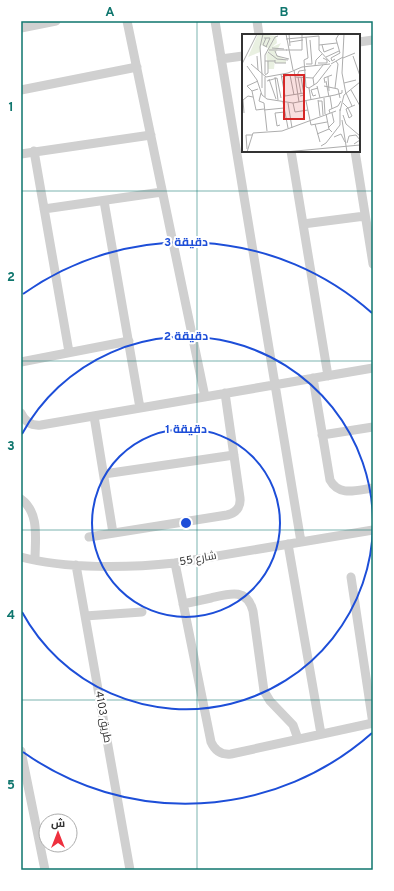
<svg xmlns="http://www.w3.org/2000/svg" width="394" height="891" viewBox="0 0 394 891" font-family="Overpass,Cairo,sans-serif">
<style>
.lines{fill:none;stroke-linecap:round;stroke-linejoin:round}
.minor{stroke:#d0d0d0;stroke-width:9}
.grid{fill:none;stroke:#0f766e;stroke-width:1;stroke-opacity:0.55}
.ring{fill:none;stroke:#1d4ed8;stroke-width:2}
.labels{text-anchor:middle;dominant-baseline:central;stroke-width:4;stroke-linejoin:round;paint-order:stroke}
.street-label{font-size:11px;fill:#333;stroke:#fff}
.inset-road{fill:none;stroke:#adadad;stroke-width:1}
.view{fill:#d62828;fill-opacity:0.15;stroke:#d62828;stroke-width:2}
.inset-edge{fill:none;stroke:#333;stroke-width:2}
.centre{fill:#1d4ed8;stroke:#fff;stroke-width:2}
.ring-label{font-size:12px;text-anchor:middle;font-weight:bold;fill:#1d4ed8;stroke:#fff;stroke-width:4;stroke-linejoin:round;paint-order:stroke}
.neatline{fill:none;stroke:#0f766e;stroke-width:1.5}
.grid-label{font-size:13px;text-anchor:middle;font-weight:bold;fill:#0f766e}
</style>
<rect width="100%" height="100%" fill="#fff"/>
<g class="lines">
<path class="minor" d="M127 21 205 397
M215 21 301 542
M257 21 259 35
M21 28 56 21
M359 42 373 40
M221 59 243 56
M21 90 137 67
M34 151 69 352
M291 151 328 376
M355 151 373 264
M21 154 151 135
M104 201 140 408
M44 209 162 192
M303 224 365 216
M21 362 129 341
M313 378 330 480C339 497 357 490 373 488
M21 413C25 422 32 426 41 425L373 368
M94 416 113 533
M322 435 373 427
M104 474 234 455
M21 499C40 513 35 539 35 560
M89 537 227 515C236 513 241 507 240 498L225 393
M288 544 321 734
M21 557C66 569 128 568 175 563L373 530
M175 563 211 742C215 751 222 755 231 754L373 723
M76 565 130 870
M351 577 373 724
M183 604C192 602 202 600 211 598 228 594 247 587 253 611L264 691 270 701 293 725 298 739
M85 616 142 612
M21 751 45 870"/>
</g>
<path class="grid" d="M197 21V870M21 191H373M21 361H373M21 530H373M21 700H373"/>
<g class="ring">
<circle cx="186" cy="523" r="94"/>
<path d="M373 525A187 187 0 0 1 22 612M22 434A187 187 0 0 1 373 521"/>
<path d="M372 733A281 281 0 0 1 23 752M23 294A281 281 0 0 1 372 313"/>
</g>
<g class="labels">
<g class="street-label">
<text transform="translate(198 559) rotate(-10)">شارع 55</text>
<text transform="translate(103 717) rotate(80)">طريق 4103</text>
</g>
</g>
<g transform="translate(242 34)">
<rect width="118" height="118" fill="#fff"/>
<path d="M16 0 34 2 35 9 30 13 39 9 33 20 44 26V29H33V25L32 35H26L24 18 31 21 25 17 26 14 19 11 18 18 6 23Z" fill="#e9f0e1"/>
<path class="inset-road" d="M44 0 51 36M47 0 48 12M102 0 100 39 104 60M77 2V16L88 28M64 3 66 24 62 26 64 53 67 54 69 66M22 4H28L24 13M24 4 21 11 25 13M44 5 77 2M48 8 61 6M77 11 95 9M80 11 82 18 92 14M30 14 42 15M27 16H45M44 16H60V0M33 17 35 22 47 25M26 18 35 25 46 26M15 22 16 36M111 22 118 42M84 23 97 17M101 24 113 19M93 25 90 27 89 24 98 19 94 5 97 0M33 26V29H44M23 27V40M33 27H23V21L33 3 36 2M76 29H85V26L81 24M0 30 15 0M9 30 24 43 46 39 60 33 88 30M64 30H70L68 6M89 30 101 23M5 32 15 46 20 61 25 65 51 69 93 61 100 59V56M73 32 74 26 80 20M52 36 57 68M20 40 18 13 21 0M39 40 43 62 62 59M23 41 26 39V27M55 42 57 37 64 36M33 43 36 66M39 43 48 41 52 61M53 43 71 44 72 51M56 43 59 59M86 43 87 57M71 44 81 31M27 45 34 65M25 47 35 44 39 64M84 47 87 63M83 49 82 44 90 41M102 49 114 46M75 52 78 64M82 52 96 55 98 64M20 54V40M67 54 75 49 89 31M93 54 96 30 94 27M16 55 10 57 14 76 22 75M109 56 118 72M10 57 5 52 16 47M19 59 17 67 22 69M104 59 110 72M74 61 71 62 69 56 76 54M58 62 62 61 59 43M88 62 90 75M23 63V43M82 64 83 80M76 66 78 82M64 67 69 91 85 88M76 67H80L81 81M41 68 46 94M22 69 25 97M46 69 50 94M51 69 53 78 66 76M101 69 106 74 113 71M106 74 110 82 107 84 104 75ZM22 76 42 74M98 77 102 61 118 48M2 79 1 66 6 62 11 63M88 79 87 76 96 72 99 67M84 80 87 95 90 98M101 81 104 90 118 102M100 86 105 118M73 90 78 108M38 91 35 92 33 79 43 78M86 94 92 88 90 79M75 100 87 95M92 103 99 100 103 108M105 109 107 102 114 101 118 106 112 110M79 112 84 109 98 91V75M5 115 4 101H10M5 118 11 99 40 97 94 77M43 118 118 111"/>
<path class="view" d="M42 41H62V85H42Z"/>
<rect width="118" height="118" class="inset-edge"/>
</g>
<circle cx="186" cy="523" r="6" class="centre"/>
<g class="ring-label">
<text x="186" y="246">3 دقيقة</text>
<text x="186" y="340">2 دقيقة</text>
<text x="186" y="433">1 دقيقة</text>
</g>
<rect width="394" height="891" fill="none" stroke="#ffffff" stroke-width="44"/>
<g transform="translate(58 833)"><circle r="19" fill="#ffffff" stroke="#adadad"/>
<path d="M0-3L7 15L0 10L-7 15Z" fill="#ee303e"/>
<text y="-6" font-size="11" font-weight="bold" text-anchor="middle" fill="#333333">ش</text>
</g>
<rect x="22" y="22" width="350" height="847" class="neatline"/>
<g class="grid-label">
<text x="110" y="16">A</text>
<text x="284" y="16">B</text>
<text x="11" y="111">1</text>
<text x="11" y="281">2</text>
<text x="11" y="450">3</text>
<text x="11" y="619">4</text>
<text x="11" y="789">5</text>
</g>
</svg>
